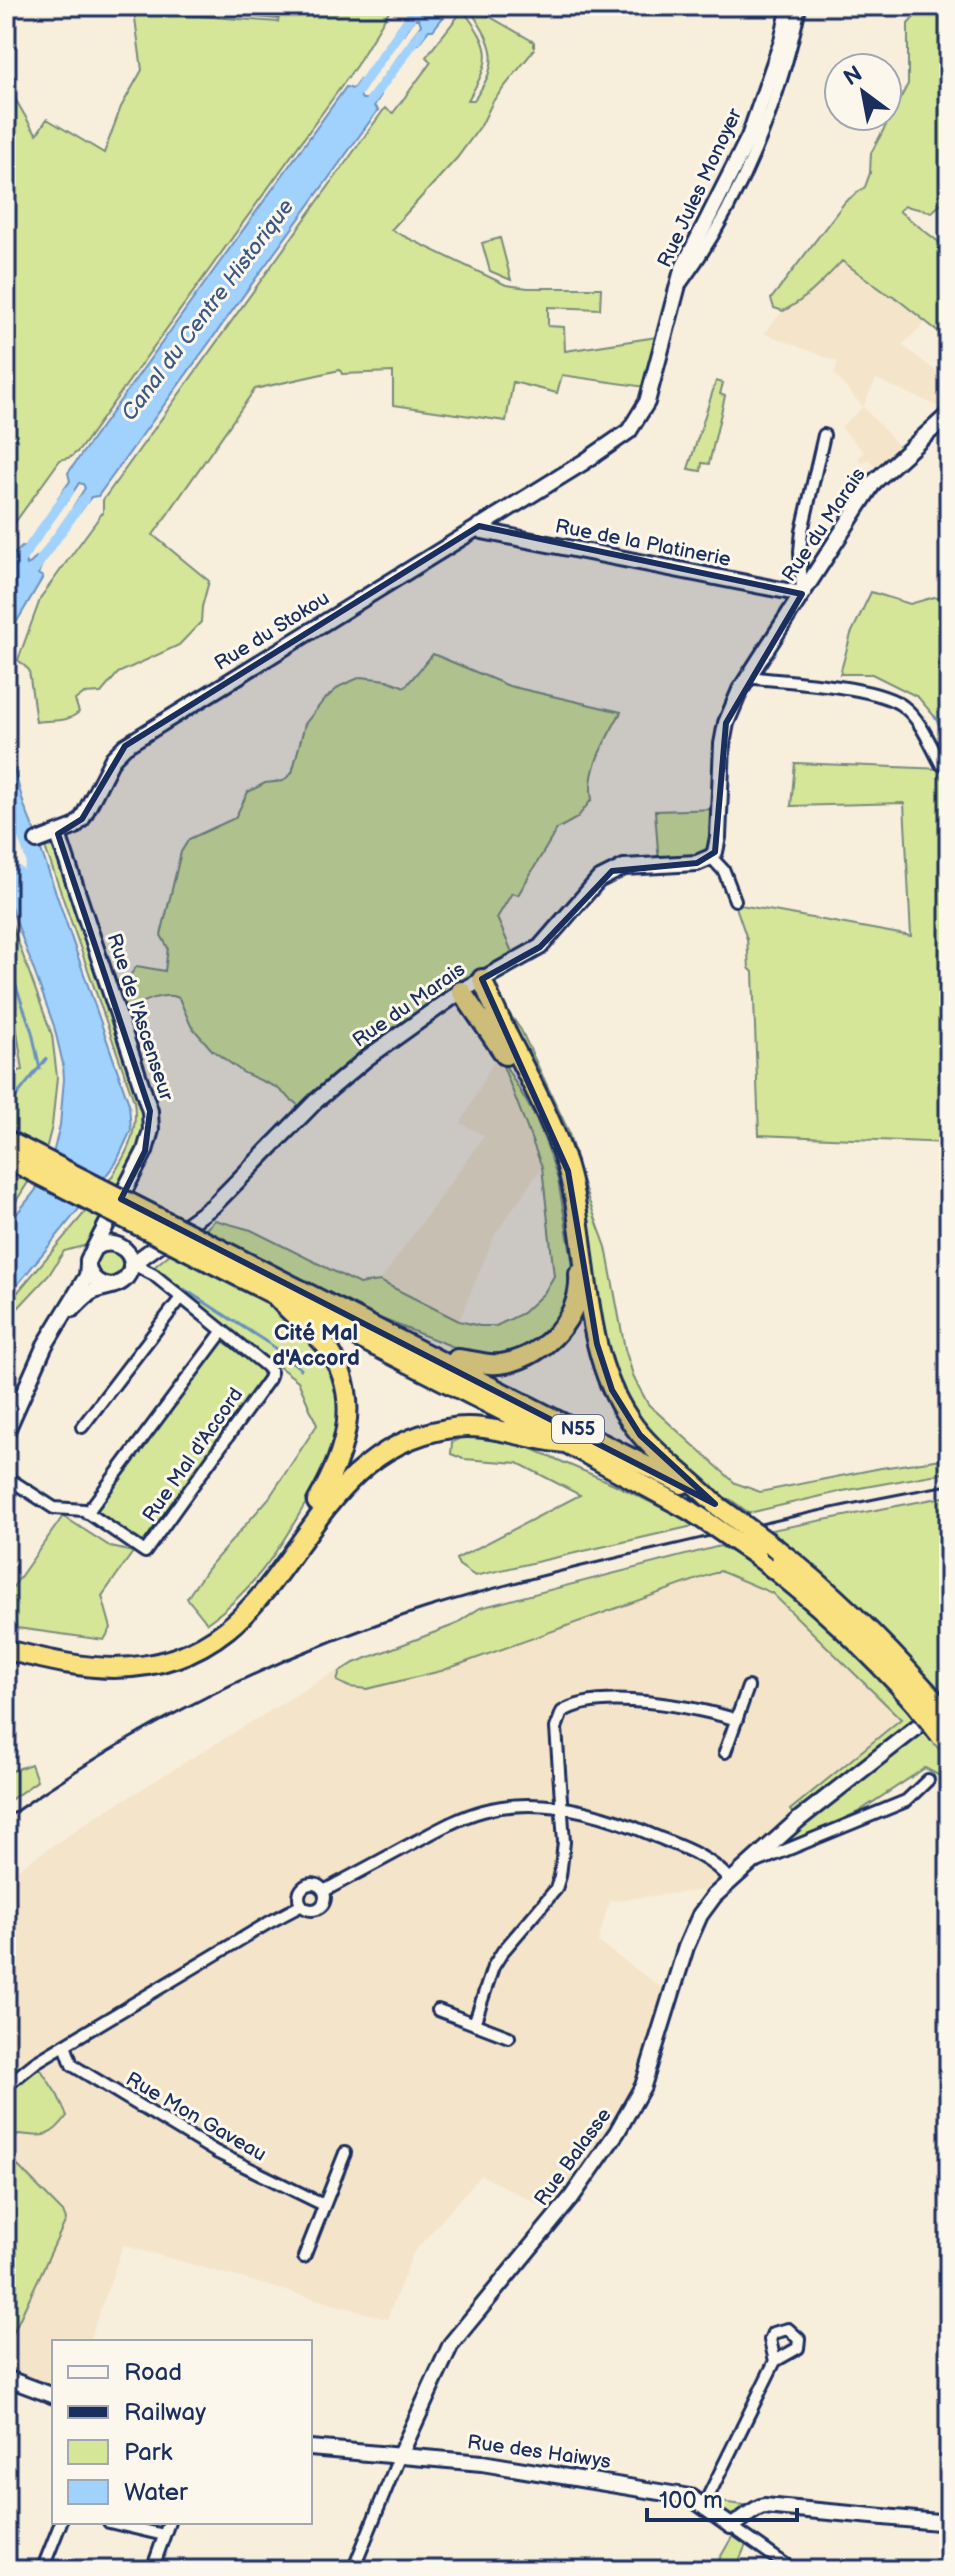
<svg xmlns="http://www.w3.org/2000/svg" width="955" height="2576" viewBox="0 0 955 2576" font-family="'Balsamiq Sans',sans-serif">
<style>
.built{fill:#f4e4c9}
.green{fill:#d5e699;stroke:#788a7c;stroke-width:2}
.water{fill:#a0d2fd;stroke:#6b91bd;stroke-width:2}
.pier{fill:#f8eedc}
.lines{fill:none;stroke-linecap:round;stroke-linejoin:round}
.stream{stroke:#6b91bd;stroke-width:3}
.canal{stroke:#a0d2fd;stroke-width:10}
.street-casing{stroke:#1b2f5e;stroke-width:16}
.secondary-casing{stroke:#1b2f5e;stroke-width:20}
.highway-casing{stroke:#1b2f5e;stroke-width:24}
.street{stroke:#fbf7ec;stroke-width:10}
.secondary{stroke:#fbf7ec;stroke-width:14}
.highway{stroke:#fae180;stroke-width:18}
.rail{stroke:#1b2f5e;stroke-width:3}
.highway-bridge-casing{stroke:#1b2f5e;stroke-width:24;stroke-linecap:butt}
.highway-bridge{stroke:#fae180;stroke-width:18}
.marked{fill:#1b2f5e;fill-opacity:0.2;stroke:#1b2f5e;stroke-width:6;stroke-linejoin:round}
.labels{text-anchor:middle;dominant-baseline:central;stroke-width:6;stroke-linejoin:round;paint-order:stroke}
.shield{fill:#fbf7ec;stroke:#5e6b89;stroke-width:2}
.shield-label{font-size:18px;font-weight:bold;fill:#1b2f5e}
.street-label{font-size:20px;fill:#1b2f5e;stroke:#fbf7ec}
.water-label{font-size:22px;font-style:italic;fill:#3c5886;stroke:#fbf7ec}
.neighbourhood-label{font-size:22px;font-weight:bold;fill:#1b2f5e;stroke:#fbf7ec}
</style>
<rect width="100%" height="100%" fill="#f8eedc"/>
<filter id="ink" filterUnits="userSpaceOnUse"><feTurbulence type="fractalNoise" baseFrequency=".0125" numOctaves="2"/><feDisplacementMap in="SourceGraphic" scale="16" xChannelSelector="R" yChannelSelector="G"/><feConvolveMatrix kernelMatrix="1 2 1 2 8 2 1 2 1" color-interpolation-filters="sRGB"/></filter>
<g filter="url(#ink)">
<path class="built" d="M842 261 926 322 902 345 942 376 940 378 949 386V411L876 379 863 407 905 453 882 474 868 459 863 463 858 458 864 452 841 427 863 407 834 374 838 362 764 333 783 311 795 305 825 280Z
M16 1025 23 1071 6 1074V1027Z
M498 1053 542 1167 495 1234 459 1321 380 1281 484 1136 461 1123Z
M720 1546 760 1566 904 1700 908 1711 914 1720 703 1890 609 1901 598 1942 662 1988 646 2048 630 2090 589 2157 550 2210 481 2175 413 2253 387 2319 123 2245 89 2342H54V2385L6 2369V1877L94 1818 322 1679 354 1663 454 1625 480 1608Z"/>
<path class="green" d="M228 6H279L277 19 228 14Z
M281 6H392L356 66 80 449 71 457 60 460 6 535V83L32 128 37 134 47 119 104 153 121 107 142 70 134 11 278 22Z
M471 6 534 42V50L493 101 482 124 457 158 391 230 506 285 528 288H601L600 309 548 307V326L564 327 565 351 657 337 645 387 562 375 557 393 513 382 506 421 393 405V372L342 374 340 370 255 389 153 535 209 581 202 607 201 622 179 645 118 673 101 693 83 694 75 700 79 712C65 724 53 719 36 722L29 670 18 660 41 597 103 512V500L385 108 393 113 431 62 426 57 463 10C492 49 493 57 468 100H474C502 60 494 46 469 8Z
M915 6H934L937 15 949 17V208L941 204 932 212 905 206 899 211 949 250V340L892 295 890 296 842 261C824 280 807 299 783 311L774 308 771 299 845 202 865 187 870 173 871 153 908 84V24L915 16Z
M500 238 511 280 490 271 482 243Z
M716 381 723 383 720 394 725 396 709 464 702 463 701 471 688 469Z
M871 592 910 604 934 597 946 601 949 597V739L935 717 918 697 872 674H840L851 634Z
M433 654 509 686 621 712C607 738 586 769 592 799L577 818 557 829 518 895 512 893 497 918 516 961 482 979 305 1111 276 1087 244 1073 212 1050 191 1026 179 998C162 990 136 1006 119 1013L151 1130 124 1194 107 1184C125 1157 139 1135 134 1101L45 847 58 846 109 984 128 978 137 966 165 971 168 948 161 935 181 852 189 839 235 818 248 792 265 783 283 781 292 773 305 724 323 701 340 686 361 677 387 680 405 687Z
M795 763 944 769 949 765V1143L759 1135 753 972 749 968 747 939 735 904 911 936 904 803 791 806Z
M719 809 715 852 659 864 655 811Z
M6 909 52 1035 57 1077 52 1126 44 1157 6 1217V1074L23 1070 16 1025 6 1027Z
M495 993 521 1030 568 1130 585 1190 606 1247 625 1349 634 1378 648 1404 735 1483 760 1492 881 1468 949 1458V1472L843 1491 749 1513 731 1500 718 1496 645 1433 604 1354 574 1184Z
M498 1053 536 1118 549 1151 558 1180 573 1265 570 1297 562 1313 545 1334 525 1348 504 1355 477 1356 369 1314 205 1230 215 1220 251 1230 359 1284 380 1281 459 1321 480 1326H496L523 1313 544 1293 554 1276 542 1167Z
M86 1211 100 1218 87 1245 64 1251 49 1275 6 1321V1306Z
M93 1263a15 15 0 1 1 30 0a15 15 0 1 1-30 0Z
M171 1253C236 1285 325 1316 339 1398 339 1403 342 1410 341 1416 340 1449 320 1479 304 1506 279 1550 250 1594 207 1623L187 1598 207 1569 269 1498 317 1425 298 1381 182 1294 153 1268Z
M223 1341 260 1367 264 1380 144 1545 136 1543 96 1510Z
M465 1436 509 1439 614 1484 676 1515 693 1526 475 1576 459 1565 456 1559 580 1495 518 1463 464 1459 451 1454 452 1442Z
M949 1496V1551L937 1581 949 1586V1692L944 1695 851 1602 771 1530Z
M63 1516 111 1547 133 1552 102 1596 111 1628 104 1640 17 1628 6 1622V1597Z
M720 1546 760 1566 810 1605 904 1700 908 1711 914 1720 794 1815 790 1810 901 1719 772 1593 720 1571 441 1671 367 1689 349 1687 337 1681 340 1672 354 1663 454 1625 480 1608Z
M922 1729 949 1761V1781L925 1768 858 1812 779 1849 777 1844Z
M31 1764 37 1781 6 1803V1773Z
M36 2062 58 2096 67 2116C51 2138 44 2137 18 2134L10 2147V2158L63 2212 66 2220 6 2348V2086Z
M719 2502 744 2505 746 2508 742 2514C730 2518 724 2517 716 2507Z
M736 2530 749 2538 735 2570H713Z"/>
<path class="water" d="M409 6H452L433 30H429L418 44 411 38 421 25 419 19H415L404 34 397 29 408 15 407 10Z
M360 79 367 85 360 95 362 99H367L374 90 381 95 374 106 378 110 98 496 91 497 80 512 73 507 85 488 83 484 79 483 66 503 58 498 70 481 68 473 346 87 353 89Z
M23 546 29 551 24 558 27 565 31 563 36 557 43 562 38 574 43 577 16 623 6 656V549L13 555Z
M6 742 24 805 36 835 30 838 34 849 40 847 129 1104 131 1130 116 1163 6 1299V1227L35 1191 52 1158 60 1125 64 1079 63 1064 54 1026 6 893Z"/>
<path class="pier" d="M10 828 16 832 26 861 24 870 18 865 8 834Z"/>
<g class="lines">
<path class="stream" d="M935 717 949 740
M6 958 32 1032 40 1069
M6 1109 46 1059
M184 1289 271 1345 301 1369"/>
<path class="canal" d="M357 92 418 6
M369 103 421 32
M21 559 69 491
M33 571 84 499"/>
<g class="street-casing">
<path id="street" d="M682 282C740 203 780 102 800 6
M802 592 800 551 802 531 824 435
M748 677C785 682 877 685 904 707 921 720 931 746 941 764
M711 857 724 871 735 900
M82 1427 180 1299
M6 1477 54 1508 84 1510 145 1552 269 1379 271 1372 266 1366 154 1275 137 1266H131
M87 1513 222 1332
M725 1752 748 1687
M757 1862 906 1801 928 1780
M299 1897a13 13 0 1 1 26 0a13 13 0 1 1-26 0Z
M324 1891C353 1875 382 1860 411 1844 434 1832 457 1818 483 1811 538 1796 599 1812 650 1834 678 1846 709 1855 729 1879
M438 2010 509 2037
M474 2024 493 1967 503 1951 556 1889 560 1876 564 1842 556 1728 562 1712C598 1688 697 1707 737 1720
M65 2045 72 2065 216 2152 324 2205
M6 2086 36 2062 268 1923 302 1905
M304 2257 345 2153
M704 2505 775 2361 798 2348 799 2339 788 2329 773 2333 770 2340 775 2361
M109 2522 164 2535
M731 2526 793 2570
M42 2570 61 2522
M152 2570 169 2522
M353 2570 400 2455"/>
</g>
<g class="secondary-casing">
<path id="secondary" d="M479 526 482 531 802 594
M58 834 150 1111 151 1130 145 1151 88 1260C87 1275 96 1285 112 1286
M37 841 74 827 82 819 113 758 125 746 584 462 629 431 647 402 682 270 749 137 782 41 790 6
M131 1265 213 1206 316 1101 367 1058 461 991 540 947 598 880 624 867 697 863 711 857 715 852 718 837 722 744 726 723 740 690 874 482 949 414
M73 1309C79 1303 85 1296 92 1292 103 1286 118 1288 126 1278 143 1256 116 1235 96 1247
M6 1433 45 1345 87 1276 88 1264
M6 2378 54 2396
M310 2448 482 2463 690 2497 731 2526C744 2520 751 2509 764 2506L949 2523
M400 2455 451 2344 571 2198 617 2132 643 2086 686 1947 700 1915 714 1896 798 1820 949 1702"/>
</g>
<g class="highway-casing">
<path id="highway" d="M482 979C507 1043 547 1101 567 1167 591 1249 579 1346 629 1419 651 1453 688 1475 715 1504
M461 991 505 1055
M218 1248 682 1484
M210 1262 566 1443 691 1511
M274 1294C289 1313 311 1327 326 1346 364 1396 346 1453 317 1502
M457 1359C474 1360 488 1367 506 1363 546 1355 582 1316 579 1274
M778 1550C834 1593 882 1641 929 1694
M757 1556C815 1600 867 1649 916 1704
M6 1650C41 1658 77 1668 114 1668 299 1666 286 1457 446 1429 488 1421 525 1440 566 1443"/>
</g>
<use href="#street" class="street"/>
<use href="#secondary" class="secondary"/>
<use href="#highway" class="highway"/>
<path class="rail" d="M6 1818C134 1727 276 1655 426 1608 507 1583 589 1564 672 1545 764 1523 856 1501 949 1485"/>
<g class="highway-bridge-casing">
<path id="highway-bridge" d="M6 1140 218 1248
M6 1158 210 1262
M715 1504 778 1550
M691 1511 757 1556
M929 1694 949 1718
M916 1704 940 1735"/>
</g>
<use href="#highway-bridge" class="highway-bridge"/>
</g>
</g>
<path class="marked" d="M479 526 802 594 726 723 715 852 697 863 612 871 540 947 482 979 568 1171 597 1344 612 1390 640 1435 715 1504 121 1199 145 1151 150 1111 58 834 82 819 125 746Z"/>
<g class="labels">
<rect class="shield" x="552" y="1415" width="52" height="28" rx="6"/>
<g class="shield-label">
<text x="578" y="1429">N55</text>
</g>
<g class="street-label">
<text transform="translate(700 188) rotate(-65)">Rue Jules Monoyer</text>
<text transform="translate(824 525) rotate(-56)">Rue du Marais</text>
<text transform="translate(643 543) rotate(11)">Rue de la Platinerie</text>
<text transform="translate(272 631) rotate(-32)">Rue du Stokou</text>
<text transform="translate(409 1005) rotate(-35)">Rue du Marais</text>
<text transform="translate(140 1017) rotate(72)">Rue de l'Ascenseur</text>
<text transform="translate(193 1455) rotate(-55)">Rue Mal d'Accord</text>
<text transform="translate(196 2117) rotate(30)">Rue Mon Gaveau</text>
<text transform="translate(573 2157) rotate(-54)">Rue Balasse</text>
<text transform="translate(539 2452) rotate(8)">Rue des Haiwys</text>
</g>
<g class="water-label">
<text transform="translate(208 310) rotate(-53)">Canal du Centre Historique</text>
</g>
<g class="neighbourhood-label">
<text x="316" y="1333">Cité Mal<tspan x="316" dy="25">d'Accord</tspan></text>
</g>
</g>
<rect width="955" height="2576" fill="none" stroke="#fbf7ec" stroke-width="32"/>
<rect x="16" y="16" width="923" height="2544" fill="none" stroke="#1b2f5e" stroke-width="3" filter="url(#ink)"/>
<rect x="52" y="2340" width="260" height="184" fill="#fbf7ec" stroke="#a1a7b3" stroke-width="2"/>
<rect x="68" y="2366" width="40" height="12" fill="#fbf7ec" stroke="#a1a7b3" stroke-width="2"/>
<text x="124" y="2380" font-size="24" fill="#1b2f5e">Road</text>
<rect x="68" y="2406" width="40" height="12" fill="#1b2f5e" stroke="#a1a7b3" stroke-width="2"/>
<text x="124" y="2420" font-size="24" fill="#1b2f5e">Railway</text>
<rect x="68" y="2440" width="40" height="24" fill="#d5e699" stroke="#a1a7b3" stroke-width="2"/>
<text x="124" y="2460" font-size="24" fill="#1b2f5e">Park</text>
<rect x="68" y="2480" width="40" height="24" fill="#a0d2fd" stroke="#a1a7b3" stroke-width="2"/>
<text x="124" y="2500" font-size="24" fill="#1b2f5e">Water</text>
<g transform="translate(863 92) rotate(328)"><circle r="38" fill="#fbf7ec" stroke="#a1a7b3" stroke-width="2"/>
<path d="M0-6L14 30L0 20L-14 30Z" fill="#1b2f5e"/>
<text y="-12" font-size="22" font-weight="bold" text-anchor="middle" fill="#1b2f5e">N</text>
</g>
<path d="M647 2508v12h150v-12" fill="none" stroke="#1b2f5e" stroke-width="4"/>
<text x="659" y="2508" font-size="24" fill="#1b2f5e" stroke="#fbf7ec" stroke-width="6" paint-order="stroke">100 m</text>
</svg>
